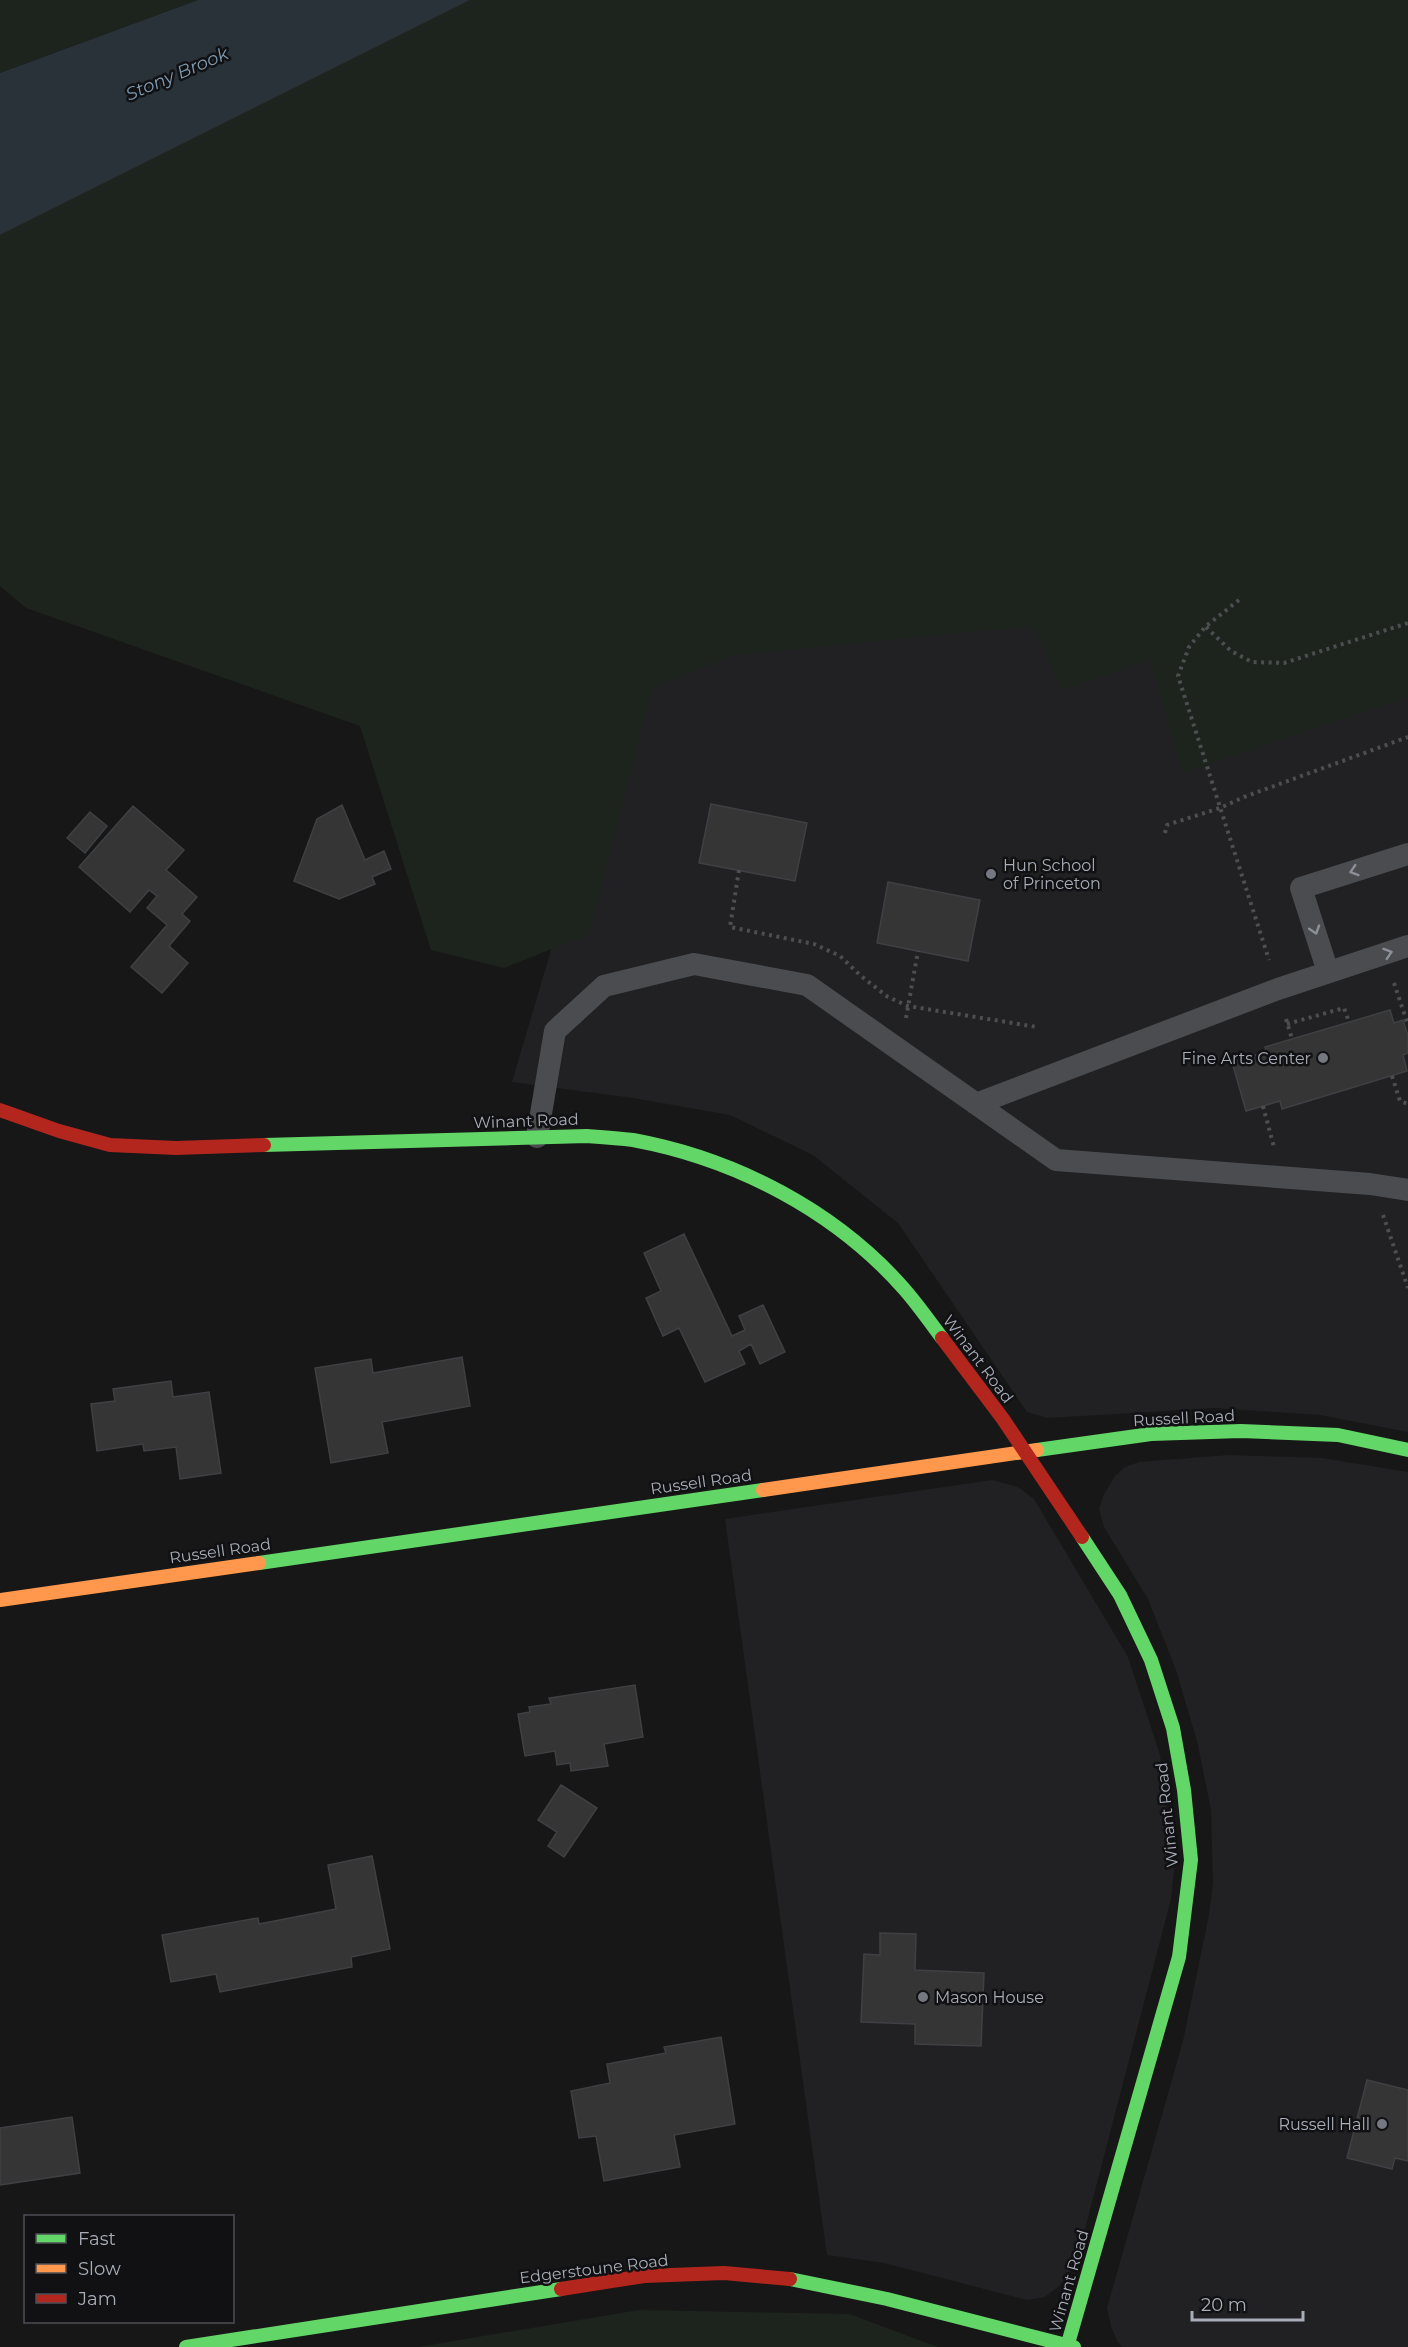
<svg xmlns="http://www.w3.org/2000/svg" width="1408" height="2347" viewBox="0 0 1408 2347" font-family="Montserrat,sans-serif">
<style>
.built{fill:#212123}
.green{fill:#1d241e}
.water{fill:#2a3239}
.building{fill:#353536;stroke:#3f4043;stroke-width:1.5}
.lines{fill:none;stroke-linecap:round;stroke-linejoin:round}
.path{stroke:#4d4e52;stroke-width:4;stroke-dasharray:3 4.5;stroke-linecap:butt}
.lane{stroke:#4b4c50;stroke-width:22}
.fast{stroke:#63d668;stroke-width:14}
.slow{stroke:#ff974d;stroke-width:14}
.jam{stroke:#b3261e;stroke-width:14}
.oneway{stroke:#8c9099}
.poi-dot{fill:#757880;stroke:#111113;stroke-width:2}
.labels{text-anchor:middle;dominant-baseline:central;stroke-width:5;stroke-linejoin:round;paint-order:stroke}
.poi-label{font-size:16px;fill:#a8adb8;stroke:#111113;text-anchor:start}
.street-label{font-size:16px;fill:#a8adb8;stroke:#111113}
.water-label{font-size:18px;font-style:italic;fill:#7f9bb3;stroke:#111113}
</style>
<rect width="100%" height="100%" fill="#171717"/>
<path class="built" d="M1408 0V1432L1320 1415 1215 1408 1048 1418 1027 1412 898 1223 813 1155 730 1115 633 1098 512 1082 635 666Z
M1229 1455 1322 1458 1408 1472V2347H1122L1117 2341 1111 2326 1107 2308 1183 2041 1209 1915 1213 1883 1211 1810 1197 1741 1176 1670 1148 1599 1104 1527 1099 1509 1103 1496 1115 1476 1125 1467 1139 1462Z
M992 1480 1018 1487 1034 1499 1128 1657 1160 1755 1174 1871 1171 1899 1078 2256 1074 2267 1059 2286 1045 2297 1027 2300 884 2263 827 2255 725 1519Z"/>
<path class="green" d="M0 0H198L0 73Z
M470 0H1408V697L1183 773 1150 659 1063 690 1033 626 734 655 652 688 589 934 504 968 431 950 360 726 26 608 0 586V235Z
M639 2310 849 2314 938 2347H418Z"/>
<path class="water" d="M198 0H470L0 235V73Z"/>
<path class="building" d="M711 804 807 823 795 881 699 863Z
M342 805 365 860 384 851 391 869 372 877 375 884 339 899 294 881 317 819Z
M133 806 184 850 166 870 197 897 182 914 190 921 169 946 188 963 162 993 131 967 167 925 147 908 157 896 149 890 130 912 79 867Z
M90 812 107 826 85 853 67 838Z
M888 882 980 900 968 961 877 943Z
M1390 1010 1394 1023 1403 1020 1408 1036V1053L1403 1055 1407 1071 1282 1109 1280 1101 1246 1111 1232 1062 1266 1052 1265 1047Z
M684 1234 732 1336 745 1330 739 1316 763 1305 785 1352 760 1364 751 1344 739 1351 745 1364 705 1382 679 1328 663 1336 646 1298 661 1291 644 1253Z
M462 1357 470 1406 382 1422 388 1453 331 1463 315 1368 371 1359 373 1373Z
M171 1381 173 1397 209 1392 221 1473 180 1479 176 1447 144 1451 143 1444 97 1451 91 1404 115 1401 113 1389Z
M635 1685 643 1737 604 1744 608 1766 571 1771 570 1763 557 1765 555 1751 525 1756 518 1714 530 1712 529 1707 551 1704 549 1698Z
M561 1785 597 1808 564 1857 548 1846 557 1832 538 1820Z
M372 1856 390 1949 351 1957 352 1967 220 1992 216 1974 171 1982 162 1935 258 1918 259 1924 336 1909 328 1865Z
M880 1933 916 1934 915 1970 984 1973 981 2046 915 2044V2024L861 2022 864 1954 880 1955Z
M721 2037 735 2124 674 2135 680 2167 604 2181 596 2136 579 2138 571 2091 610 2083 607 2064 666 2053 664 2047Z
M1367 2080 1408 2090V2161L1395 2158 1392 2169 1347 2158Z
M72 2117 80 2173 0 2185V2128Z"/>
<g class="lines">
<path class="path" d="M1239 600 1205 627 1189 647 1178 676 1269 960
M1206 627 1231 651 1252 662 1284 663 1408 623
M1165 833 1167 825 1220 808 1244 797 1408 737
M739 870 730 927 814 944 840 956 861 976 888 997 908 1006 1037 1027
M1394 983 1408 1025
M906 1018 918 951
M1286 1019 1292 1039
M1287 1024 1344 1008 1349 1022
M1392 1076 1400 1101 1408 1104
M1263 1106 1274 1147
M1383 1215 1408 1288"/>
<path class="lane" d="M1328 972 1301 888 1408 854
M976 1104 1278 989 1408 946
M537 1137 555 1031 604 986 694 964 807 985 1056 1160 1370 1184 1408 1190"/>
<path class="fast" d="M264 1145 587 1136C602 1137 618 1138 633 1140 736 1159 836 1211 905 1290 918 1305 930 1322 942 1338
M1037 1450 1151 1434 1241 1431 1338 1435 1408 1450
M259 1563 763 1490
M790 2279 887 2299 1074 2347
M186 2347 561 2289
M1067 2347 1179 1957 1191 1860 1184 1790 1173 1728 1151 1660 1120 1595 1082 1537"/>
<path class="slow" d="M763 1490 1037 1450
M0 1600 259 1563"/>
<path class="jam" d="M0 1110 59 1131 110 1145 176 1148 264 1145
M942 1338 1003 1419 1082 1537
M561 2289 644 2276 724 2273 790 2279"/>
</g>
<defs><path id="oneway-chevron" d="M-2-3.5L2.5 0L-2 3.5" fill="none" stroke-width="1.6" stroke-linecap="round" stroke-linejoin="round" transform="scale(1.5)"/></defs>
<g class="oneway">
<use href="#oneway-chevron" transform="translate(1354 871) rotate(162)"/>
<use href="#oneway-chevron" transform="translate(1315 930) rotate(72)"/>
<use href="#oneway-chevron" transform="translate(1388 953) rotate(-18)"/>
</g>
<g class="poi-dot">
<circle cx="991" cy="874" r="6"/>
<circle cx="1323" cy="1058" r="6"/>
<circle cx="923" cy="1997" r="6"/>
<circle cx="1382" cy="2124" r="6"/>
</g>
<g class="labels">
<g class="poi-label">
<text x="1003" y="865">Hun School<tspan x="1003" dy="18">of Princeton</tspan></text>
<text x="1311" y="1058" text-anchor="end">Fine Arts Center</text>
<text x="935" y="1997">Mason House</text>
<text x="1370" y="2124" text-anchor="end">Russell Hall</text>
</g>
<g class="street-label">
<text transform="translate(526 1121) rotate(-2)">Winant Road</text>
<text transform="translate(978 1359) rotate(53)">Winant Road</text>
<text transform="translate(1184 1418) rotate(-3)">Russell Road</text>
<text transform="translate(701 1482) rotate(-8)">Russell Road</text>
<text transform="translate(220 1551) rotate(-8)">Russell Road</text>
<text transform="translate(1167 1815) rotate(-96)">Winant Road</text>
<text transform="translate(594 2269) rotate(-7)">Edgerstoune Road</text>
<text transform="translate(1069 2281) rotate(-74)">Winant Road</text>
</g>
<g class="water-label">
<text transform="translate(177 74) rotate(-23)">Stony Brook</text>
</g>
</g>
<rect x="24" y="2215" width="210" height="108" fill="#111113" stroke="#4d4f55" stroke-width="1.5"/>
<rect x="36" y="2234" width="30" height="9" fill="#63d668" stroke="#4d4f55" stroke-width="1.5"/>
<text x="78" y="2245" font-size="18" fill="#a8adb8">Fast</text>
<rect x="36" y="2264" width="30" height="9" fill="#ff974d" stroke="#4d4f55" stroke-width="1.5"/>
<text x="78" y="2275" font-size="18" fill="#a8adb8">Slow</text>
<rect x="36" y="2294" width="30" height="9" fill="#b3261e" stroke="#4d4f55" stroke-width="1.5"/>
<text x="78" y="2305" font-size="18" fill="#a8adb8">Jam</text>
<path d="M1192 2311v9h111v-9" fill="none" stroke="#a8adb8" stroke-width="3"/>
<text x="1201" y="2311" font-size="18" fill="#a8adb8" stroke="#111113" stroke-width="4.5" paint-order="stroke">20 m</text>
</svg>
